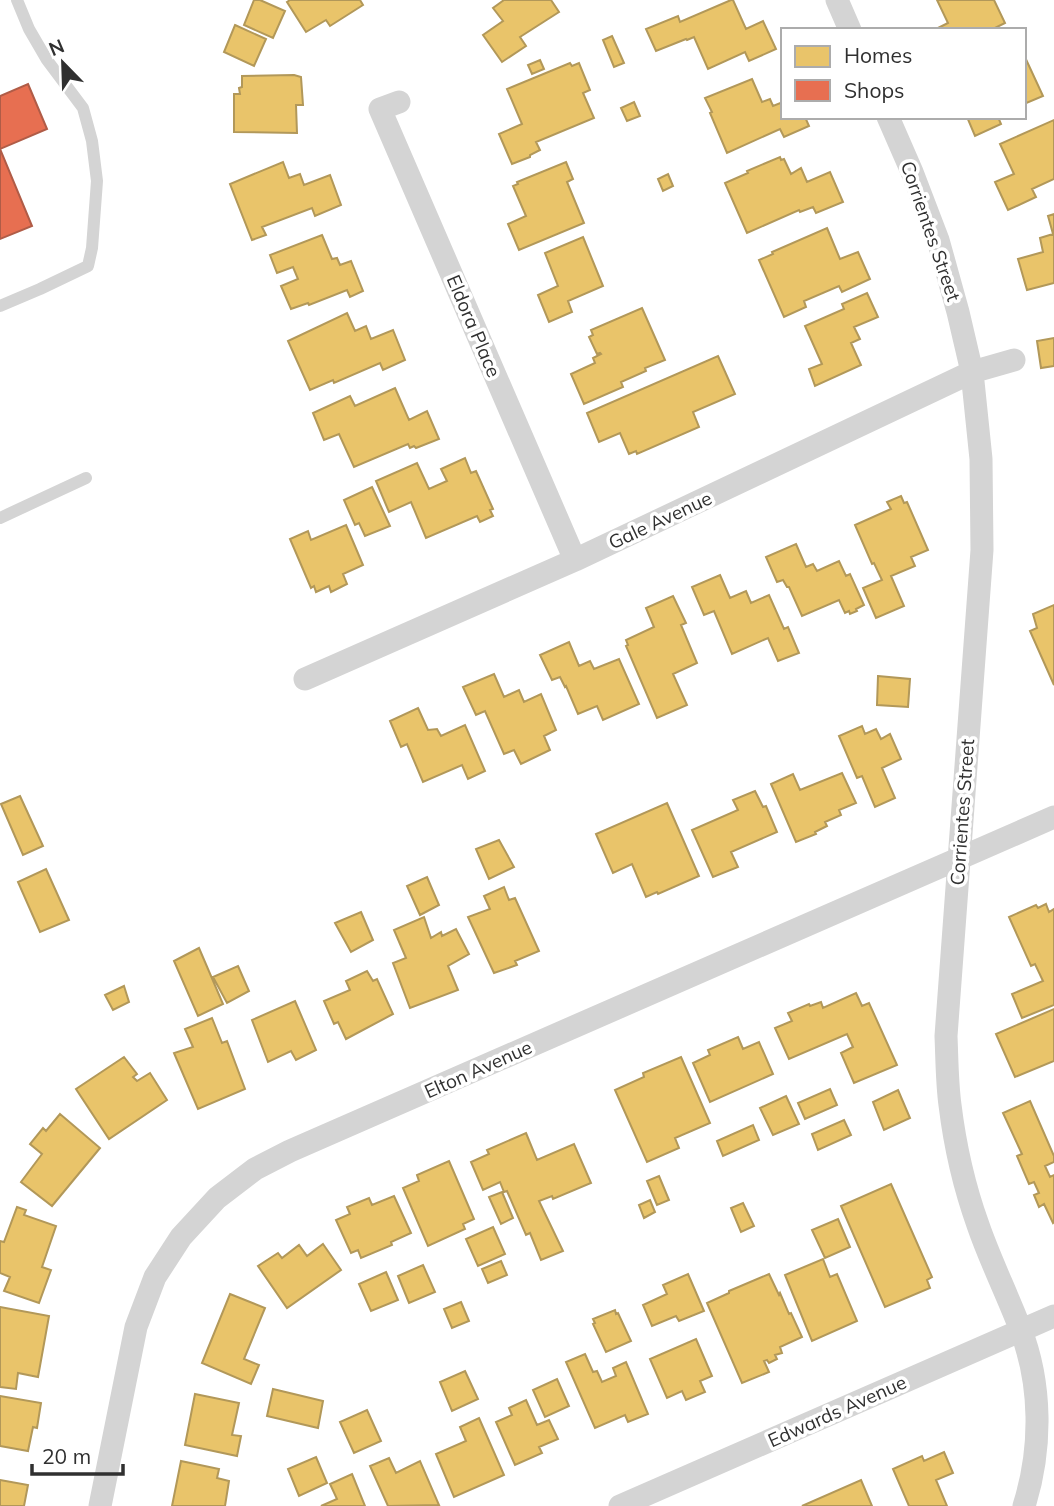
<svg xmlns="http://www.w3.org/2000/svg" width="1054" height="1506" viewBox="0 0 1054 1506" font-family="Mulish,sans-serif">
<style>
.homes{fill:#e9c46a;stroke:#b29859;stroke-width:2}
.shops{fill:#e76f51;stroke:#b05c47;stroke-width:2}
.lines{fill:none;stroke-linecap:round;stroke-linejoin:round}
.lane{stroke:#d4d4d4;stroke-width:12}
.street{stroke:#d4d4d4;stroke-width:23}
.labels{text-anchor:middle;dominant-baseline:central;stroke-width:7;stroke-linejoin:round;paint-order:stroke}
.street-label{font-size:19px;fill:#303030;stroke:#fff}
</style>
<rect width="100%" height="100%" fill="#fff"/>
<path class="homes" d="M254 0H260L285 11 273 38 244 25Z
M290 0H360L363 5 330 26 326 20 306 32 287 2Z
M504 0H551L559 12 520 37 526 46 502 62 483 35 503 21 493 8Z
M731 0H733L746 29 763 21 776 49 749 61 745 52 708 69 694 37 687 40 686 39 656 51 646 29 678 16 680 22Z
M937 0H994L1005 23 991 30H934L948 23Z
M235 25 266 39 254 66 224 52Z
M612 36 624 63 614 67 603 40Z
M1024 55 1043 96 1024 104Z
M540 60 544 69 532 74 528 65Z
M570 63 572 66 579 63 590 90 583 93 594 118 536 142 540 150 530 155V157L512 164 499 134 522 124 507 89Z
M294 75 301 77 303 105H296L297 133 234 132V94H240L239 88 242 87V76Z
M752 79 762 102 770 99 773 106 783 102V117H805L809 126 784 137 780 129 727 153 710 113 712 112 705 98Z
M634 102 640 116 627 121 621 108Z
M967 117H998L1001 124 975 136Z
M1054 120V179L1032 189 1036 197 1008 210 995 182 1014 174 1000 144Z
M780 157 781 160 784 159 791 174 801 168 807 182 830 172 843 202 816 213 813 207 800 212 799 210 747 233 725 183 748 173 747 171Z
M283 162 289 178 300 174 304 185 330 175 341 205 315 216 312 208 262 227 266 235 252 240 230 184Z
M566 162 573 179 567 182 584 223 519 250 508 224 526 216 513 186 518 184 517 182Z
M668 174 673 186 663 191 658 179Z
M1054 214V283L1027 290 1018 259 1043 252 1040 238 1053 234 1048 216Z
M827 228 840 259 858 252 870 279 842 292 839 286 804 301 806 307 784 317 759 260 773 254 772 252Z
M322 235 332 259 337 258 340 265 351 261 363 291 350 297 347 290 309 305 308 303 291 309 281 286 298 279 293 267 277 273 270 255Z
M583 237 603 286 568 301 572 312 549 322 538 295 558 286 545 253Z
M867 293 878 317 854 327 860 339 851 343 861 365 815 386 809 369 822 364 805 326 844 309 842 304Z
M642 308 665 360 645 368 646 371 621 382 623 387 584 404 571 374 595 363 593 358 601 354 600 353 597 354 589 337 593 335 591 330Z
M347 313 355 331 366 326 371 339 393 330 405 360 383 370 380 363 334 383 333 380 310 390 288 341Z
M1054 338V366L1041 368 1037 341Z
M718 356 735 394 693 412 699 427 637 454 636 451 629 454 620 433 599 442 587 413Z
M395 388 409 420 427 411 439 439 416 448 414 446 410 448 408 444 354 467 339 434 324 440 313 413 350 396 355 406Z
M465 458 471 473 476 471 493 509 490 510 493 516 480 522 477 516 426 538 411 502 389 512 376 481 417 463 429 489 447 481 441 469Z
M372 487 390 526 365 536 359 523 355 525 344 500Z
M901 496 904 503 907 502 928 550 911 557 915 566 891 576 904 606 876 618 863 588 882 580 874 563 872 564 855 525 891 509 887 502Z
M346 525 363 565 343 574 347 584 331 592 329 586 316 592 314 586 311 588 290 539 308 531 311 540Z
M796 544 806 567 813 564 817 571 839 561 846 576 850 574 864 605 856 609 857 611 850 614 849 611 845 613 839 600 802 616 789 587H787L783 580 777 582 766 557Z
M720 575 730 598 746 591 751 603 769 595 784 629 788 627 799 653 778 661 768 638 732 654 714 611 704 615 692 587Z
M673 596 686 623 681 625 697 663 673 674 687 705 657 718 626 646 628 645 626 640 654 627 646 608Z
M1054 605V685L1030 631 1037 628 1033 614Z
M569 642 579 666 590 661 594 669 619 659 639 704 603 720 597 706 578 714 566 686 565 687 560 677 552 680 540 655Z
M494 674 504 697 519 690 524 702 541 694 556 730 544 736 550 750 521 764 514 750 504 754 485 711 476 715 463 687Z
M878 676 910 679 908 707 877 705Z
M418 708 428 730 437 729 441 736 465 725 485 771 468 779 462 765 423 782 407 744 401 747 390 721Z
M862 726 865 734 876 729 881 739 890 734 901 759 882 768 895 798 875 807 862 776 857 778 839 736Z
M842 773 856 803 839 810 841 815 825 822 827 826 815 832 816 834 796 842 771 784 793 774 800 790Z
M755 791 763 807 766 806 777 832 731 852 738 867 713 877 692 830 738 810 733 800Z
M20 796 43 846 23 855 1 804Z
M667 803 699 876 658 894 657 892 646 897 632 864 613 873 596 834Z
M499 840 514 867 489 879 476 849Z
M46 869 69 920 40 932 18 882Z
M427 877 439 905 420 915 407 886Z
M504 887 509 900 515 898 539 951 515 961 517 965 494 973 468 917 490 909 484 896Z
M1046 904 1049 912 1054 909V1005L1022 1018 1012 994 1043 981 1035 964 1031 966 1009 917 1036 905 1038 908Z
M361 912 373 940 351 952 335 923Z
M424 917 431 938 441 932 442 936 456 929 469 954 448 966 458 990 410 1008 393 963 406 958 394 930Z
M199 948 223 1004 198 1016 174 961Z
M238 966 249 991 227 1003 213 977Z
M367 971 373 981 377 979 393 1014 346 1039 338 1022 334 1024 324 1001 350 990 346 981Z
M124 986 129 1002 113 1010 105 995Z
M856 993 862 1006 869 1003 897 1065 854 1083 841 1053 853 1047 847 1034 789 1059 775 1028 792 1021 788 1013 809 1004 810 1006 821 1002 823 1008Z
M295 1001 316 1050 296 1060 291 1051 268 1062 252 1020Z
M1054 1009V1061L1015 1077 996 1034Z
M212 1018 222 1043 227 1041 245 1089 198 1109 174 1053 193 1047 185 1029Z
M738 1037 743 1049 759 1042 773 1074 710 1102 693 1063 710 1055 708 1050Z
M124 1057 137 1074 133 1077 137 1081 150 1073 167 1100 109 1139 76 1089Z
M681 1057 710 1123 675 1138 679 1148 647 1162 615 1090 644 1077 643 1073Z
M830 1089 837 1105 805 1119 798 1103Z
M898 1090 910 1118 884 1130 873 1102Z
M786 1096 799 1124 773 1135 760 1108Z
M1030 1101 1054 1156V1162L1045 1166 1050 1177 1054 1175V1222L1053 1223 1044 1204 1039 1207 1034 1195 1039 1193 1034 1182 1029 1184 1017 1156 1022 1154 1003 1113Z
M60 1114 100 1148 52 1206 21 1182 42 1154 30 1144 43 1128 46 1131Z
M844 1120 851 1135 818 1150 812 1134Z
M753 1125 759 1140 723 1156 717 1141Z
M526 1133 537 1160 574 1144 591 1183 553 1199 552 1196 539 1201 563 1251 541 1260 530 1233 526 1235 507 1191 504 1192 500 1182 483 1190 471 1162 489 1154 487 1150Z
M449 1161 474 1219 463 1224 465 1229 428 1246 403 1188 419 1181 417 1175Z
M659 1176 669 1200 657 1205 647 1181Z
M891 1184 932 1277 927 1280 930 1288 885 1307 841 1206Z
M502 1192 513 1218 501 1224 489 1197Z
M394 1196 411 1233 391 1242 392 1245 361 1258 358 1250 351 1253 336 1220 350 1214 347 1207 369 1198 372 1205Z
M650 1200 655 1212 644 1218 639 1205Z
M743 1203 754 1226 741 1232 731 1208Z
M17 1207 26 1210 24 1215 56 1226 42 1267 51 1270 39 1303 4 1291 10 1277 0 1273V1241L4 1242Z
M838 1219 850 1247 825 1258 812 1230Z
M493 1227 505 1254 478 1266 466 1239Z
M323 1244 341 1270 287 1308 258 1266 278 1253 282 1258 299 1245 307 1256Z
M823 1259 830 1277 837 1274 857 1321 812 1341 785 1275Z
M501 1261 507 1275 488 1283 482 1269Z
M423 1265 435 1292 409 1303 398 1276Z
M386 1272 398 1300 371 1311 359 1284Z
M688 1274 704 1311 679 1321 676 1316 652 1326 643 1305 667 1294 663 1285Z
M769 1274 779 1295 780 1293 789 1314 791 1313 802 1337 780 1347 782 1353 775 1355 777 1359 769 1363 767 1360 764 1361 769 1372 742 1383 707 1303 729 1293V1291Z
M230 1294 265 1308 244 1359 259 1365 251 1384 202 1363Z
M461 1302 469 1321 452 1328 444 1309Z
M0 1307 49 1316 38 1377 18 1373 16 1389 0 1387Z
M615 1310 616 1314 618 1313 631 1341 606 1352 593 1324 595 1323 593 1319Z
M696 1339 712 1376 700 1381 705 1392 686 1400 682 1391 667 1398 650 1359Z
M585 1354 593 1372 597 1371 602 1382 616 1376 613 1368 626 1362 648 1414 628 1422 625 1415 595 1428 566 1362Z
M465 1371 478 1399 452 1411 440 1382Z
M557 1379 569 1406 545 1417 533 1390Z
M273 1389 323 1401 318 1428 267 1416Z
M195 1394 239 1403 232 1435 241 1436 237 1456 185 1445Z
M0 1396 41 1403 37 1428 33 1427 28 1451 0 1446Z
M526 1400 537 1425 549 1420 558 1439 539 1447 542 1453 515 1465 496 1422 512 1415 509 1408Z
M367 1410 381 1441 354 1453 340 1422Z
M479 1418 504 1475 454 1497 436 1454 466 1441 460 1427Z
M944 1452 953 1473 936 1480 947 1506H909L893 1469 922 1456 924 1461Z
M316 1457 327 1483 299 1496 288 1469Z
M389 1458 396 1473 420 1461 439 1505 388 1506 370 1466Z
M181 1461 219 1469 217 1478 229 1481 225 1506H172Z
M352 1474 365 1506H321L337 1499 330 1484Z
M0 1480 28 1485 24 1506H0Z
M861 1480 872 1506H802Z"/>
<path class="shops" d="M28 84 47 129 0 149V96Z
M0 149 32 226 0 239Z"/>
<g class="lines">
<path class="lane" d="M0 306 40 289 88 266 92 248 97 181 92 141 83 108 47 60 29 29 17 0
M0 518 86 478"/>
<path class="street" d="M837 0 850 30
M399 102 380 109 575 560
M888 117 912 172 938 240 958 312 972 372 981 459 982 550 946 1036C947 1059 947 1083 950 1105 955 1146 964 1186 978 1225 990 1260 1007 1294 1020 1328 1042 1384 1042 1449 1024 1506
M305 679 575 560 972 372 1014 360
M100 1506 136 1327 155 1277 181 1237 217 1198 255 1169 290 1151 1054 817
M620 1506 1054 1316"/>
</g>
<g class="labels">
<g class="street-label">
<text transform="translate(931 231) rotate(71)">Corrientes Street</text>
<text transform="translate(474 326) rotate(67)">Eldora Place</text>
<text transform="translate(660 520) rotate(-25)">Gale Avenue</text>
<text transform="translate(962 812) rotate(-86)">Corrientes Street</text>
<text transform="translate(478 1069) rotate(-24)">Elton Avenue</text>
<text transform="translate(837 1411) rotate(-24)">Edwards Avenue</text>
</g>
</g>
<rect x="781" y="28" width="245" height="91" fill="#ffffff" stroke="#acacac" stroke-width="2"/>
<rect x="795" y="46" width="35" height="21" fill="#e9c46a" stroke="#acacac" stroke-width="2"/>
<text x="844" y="63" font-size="21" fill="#303030">Homes</text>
<rect x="795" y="80" width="35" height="21" fill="#e76f51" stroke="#acacac" stroke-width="2"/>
<text x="844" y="98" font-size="21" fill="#303030">Shops</text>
<g transform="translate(63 63) rotate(337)" stroke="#ffffff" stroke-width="5" paint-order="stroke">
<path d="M0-5L12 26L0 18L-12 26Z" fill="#303030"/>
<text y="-10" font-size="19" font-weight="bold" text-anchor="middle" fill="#303030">N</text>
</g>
<path d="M32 1464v10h91v-10" fill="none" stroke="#303030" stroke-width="3.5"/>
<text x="42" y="1464" font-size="21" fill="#303030" stroke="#ffffff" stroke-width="5" paint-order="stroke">20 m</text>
</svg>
